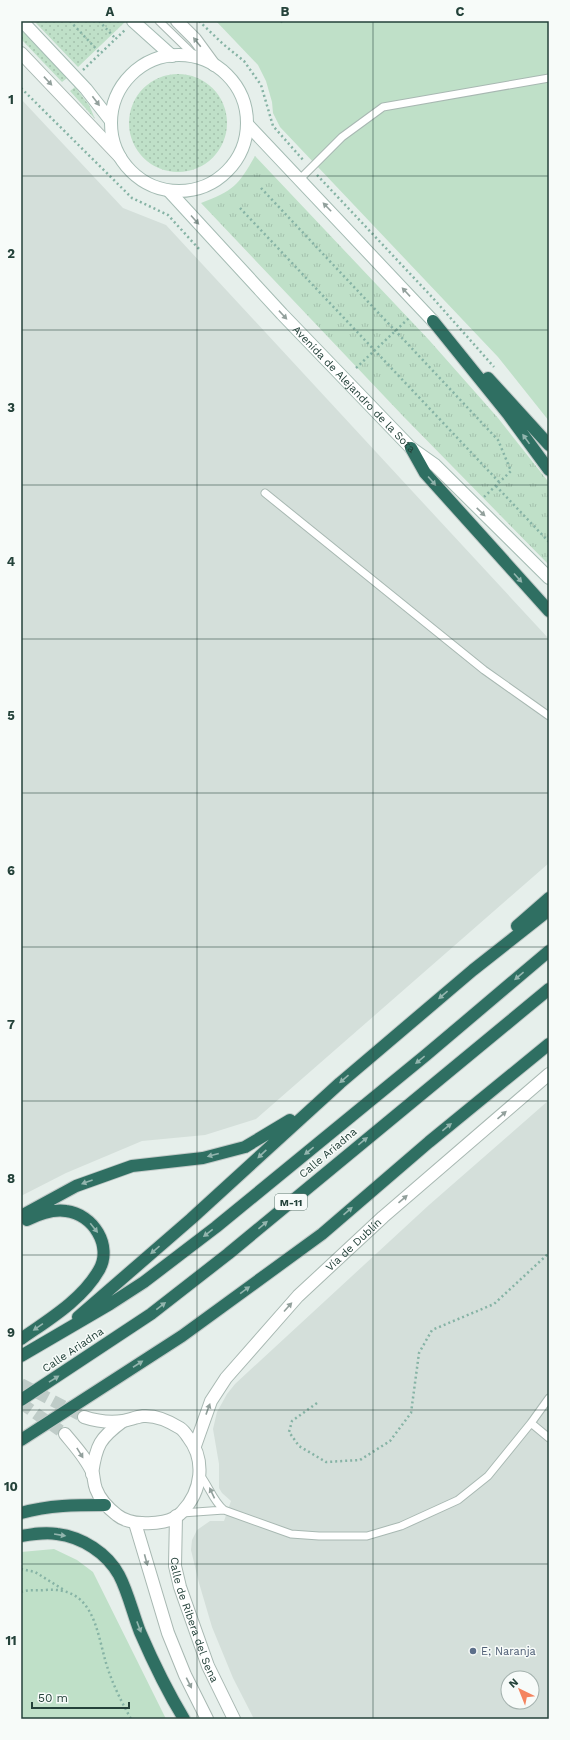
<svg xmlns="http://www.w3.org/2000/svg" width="570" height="1740" viewBox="0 0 570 1740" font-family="'Work Sans',sans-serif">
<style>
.built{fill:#d4dfda;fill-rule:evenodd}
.grass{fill:url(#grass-tufts)}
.park{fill:#bfe0c8}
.garden{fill:url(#garden-dots)}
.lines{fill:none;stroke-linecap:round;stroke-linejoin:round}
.street-tunnel{stroke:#bfccc8;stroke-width:12;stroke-dasharray:12 6;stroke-linecap:butt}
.lane-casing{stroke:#a8b8b2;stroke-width:9}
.street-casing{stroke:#a8b8b2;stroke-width:14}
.secondary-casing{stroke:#a4bbb3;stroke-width:14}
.highway-casing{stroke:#c2cac8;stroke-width:14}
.path{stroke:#86b3a5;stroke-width:2.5;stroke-dasharray:2 3;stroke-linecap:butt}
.lane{stroke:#fff;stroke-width:7}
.street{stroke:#fff;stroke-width:12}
.secondary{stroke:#fff;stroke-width:12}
.highway{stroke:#2f6f62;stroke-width:12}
.oneway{fill:#92a09c}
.oneway2{fill:#93b5ae}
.grid{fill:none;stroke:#24423a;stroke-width:1;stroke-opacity:0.55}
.service-dot{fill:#5c6f8a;stroke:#f7fbf9;stroke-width:1.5}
.labels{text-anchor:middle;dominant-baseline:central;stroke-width:3;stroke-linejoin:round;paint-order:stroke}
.shield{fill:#f7fbf9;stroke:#637a73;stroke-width:1}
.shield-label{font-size:10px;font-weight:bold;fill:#24423a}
.street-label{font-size:11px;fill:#24423a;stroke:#f7fbf9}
.service-label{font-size:11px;fill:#4e5e75;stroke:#f7fbf9;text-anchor:start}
.neatline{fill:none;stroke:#24423a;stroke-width:1.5}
.grid-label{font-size:13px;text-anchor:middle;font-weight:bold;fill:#24423a}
</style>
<defs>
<pattern id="grass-tufts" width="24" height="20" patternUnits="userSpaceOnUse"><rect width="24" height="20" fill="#bfe0c8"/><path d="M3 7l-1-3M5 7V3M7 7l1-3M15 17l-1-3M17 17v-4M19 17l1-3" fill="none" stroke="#a4c1ad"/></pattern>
<pattern id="garden-dots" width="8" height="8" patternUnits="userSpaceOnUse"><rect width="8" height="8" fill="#bfe0c8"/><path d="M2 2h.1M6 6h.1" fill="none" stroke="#a4c1ad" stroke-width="1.8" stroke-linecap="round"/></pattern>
</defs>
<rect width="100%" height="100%" fill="#e6efeb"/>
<path class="built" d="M21 99 123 208 166 225 549 639V863L256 1119 205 1135 142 1141 66 1173 21 1196Z
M549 1100V1719H254L233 1678 212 1627 199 1583 191 1550 192 1540 197 1530 210 1521H224L231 1501 222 1493 219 1488V1464L213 1429 217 1412 227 1394 235 1384 429 1205ZM508 1678H532V1702H508Z"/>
<path class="grass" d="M255 156 429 340 498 418 547 480 549 485V565L403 416 201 203C233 191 238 186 255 156Z"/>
<path class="park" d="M216 21H549V421L498 357 280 127 273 113 272 102 266 81 258 65Z
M54 1549 77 1560 93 1572 166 1719H21V1552Z"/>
<path class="garden" d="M34 21H124L125 22 78 67Z
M21 30 67 78 62 82 21 39Z
M129 123a49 49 0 1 1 98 0a49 49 0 1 1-98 0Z
M75 87 89 105 95 119 70 91Z"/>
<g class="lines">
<path class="street-tunnel" d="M21 1384 84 1417
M21 1403 65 1434"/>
<g class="lane-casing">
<path id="lane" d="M159 21 196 57
M300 179 342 137 383 107 549 78
M265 493 484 670 549 716
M531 1423 549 1438
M200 1475C209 1486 213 1501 224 1510L291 1534 319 1536H367L401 1526 458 1500 488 1476 531 1423 549 1398
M182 1513 224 1510"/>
</g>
<g class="street-casing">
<g id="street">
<path d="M177 21 195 39 214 65"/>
<path d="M21 53 120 157"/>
<path d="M65 1434C75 1446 87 1459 93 1474 94 1479 94 1484 96 1489 100 1500 108 1508 117 1515 123 1520 134 1523 142 1523 155 1524 173 1522 182 1512 202 1491 206 1460 188 1437 186 1434 183 1430 180 1428 169 1421 156 1415 143 1416 136 1417 129 1420 123 1421 109 1423 96 1421 84 1417"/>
<path id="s1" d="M195 1446 211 1401 226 1378 298 1296 383 1217 549 1074"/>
<path d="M92 1474C96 1445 100 1438 123 1421"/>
<path id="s2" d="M176 1516 175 1566 180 1587 208 1666 234 1719"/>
<path d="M135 1523 168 1633 185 1675 207 1719"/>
</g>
</g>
<g class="secondary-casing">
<g id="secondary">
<path d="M22 21 86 89 111 121"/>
<path d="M133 21 172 56"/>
<circle cx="179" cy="123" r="68"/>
<path d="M247 124 433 321"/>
<path id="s3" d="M169 191 282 314 411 448 435 465 549 578"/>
</g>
</g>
<g class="highway-casing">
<path id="highway" d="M433 321 508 414 549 470
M488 378 549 445
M411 448 425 473 549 611
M517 926 549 898
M21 1216 76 1186 132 1166 203 1158 245 1147 290 1120
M78 1317 191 1219 340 1083 473 970 549 910
M21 1339C48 1320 82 1300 99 1270 113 1246 93 1214 66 1211 53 1209 39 1214 27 1220
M21 1356 110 1304 144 1282 216 1227 426 1055 549 951
M21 1400 151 1314 228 1254 549 989
M21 1440 182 1336 322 1234 429 1142 549 1044
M21 1513C49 1505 76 1505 105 1505
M21 1536C33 1534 45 1532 57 1534 82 1537 107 1553 119 1575 128 1592 133 1614 140 1632 153 1662 167 1691 184 1719"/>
</g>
<path class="path" d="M70 21 101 54
M99 21 116 39
M199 21 223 44 244 61 261 85 273 126 304 161
M281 21 284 24
M83 70 126 29
M21 88 132 198 168 215 199 249
M317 175 432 297 494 367
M261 188 498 440 511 471 484 497
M240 208 500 483
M356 368 409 318
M496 486 549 542
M317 1403 292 1421 289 1432 299 1446 326 1462 360 1460 390 1441 411 1413 419 1353 432 1330 494 1304 549 1253
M21 1569 35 1572 64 1590
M21 1592C29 1589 37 1591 45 1590 93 1586 96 1628 106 1663 112 1683 121 1701 131 1719"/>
<use href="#lane" class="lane"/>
<use href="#street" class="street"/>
<use href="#secondary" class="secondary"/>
<use href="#highway" class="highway"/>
</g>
<defs><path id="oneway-solid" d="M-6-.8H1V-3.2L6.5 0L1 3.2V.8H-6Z"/></defs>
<g class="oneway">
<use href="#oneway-solid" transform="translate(197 42) rotate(-129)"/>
<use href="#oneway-solid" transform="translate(48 81) rotate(47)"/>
<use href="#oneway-solid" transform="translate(96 101) rotate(53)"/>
<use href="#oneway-solid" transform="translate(327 207) rotate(-134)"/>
<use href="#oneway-solid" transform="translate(195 220) rotate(48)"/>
<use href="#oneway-solid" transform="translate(406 292) rotate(-133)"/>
<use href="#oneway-solid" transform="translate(283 315) rotate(47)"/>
<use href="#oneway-solid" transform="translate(481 512) rotate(44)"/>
<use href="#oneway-solid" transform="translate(502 1115) rotate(-41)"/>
<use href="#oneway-solid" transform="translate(403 1199) rotate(-41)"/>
<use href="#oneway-solid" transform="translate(288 1307) rotate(-48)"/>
<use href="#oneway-solid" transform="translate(208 1409) rotate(-70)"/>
<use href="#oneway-solid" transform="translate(80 1453) rotate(58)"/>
<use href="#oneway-solid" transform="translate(212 1493) rotate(-115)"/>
<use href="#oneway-solid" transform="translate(146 1560) rotate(75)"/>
<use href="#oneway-solid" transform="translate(189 1683) rotate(63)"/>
</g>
<g class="oneway2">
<use href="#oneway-solid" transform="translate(526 439) rotate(-126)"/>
<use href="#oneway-solid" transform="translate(432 481) rotate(49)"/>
<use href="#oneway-solid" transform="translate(518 578) rotate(48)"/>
<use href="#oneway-solid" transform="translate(519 976) rotate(140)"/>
<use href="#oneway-solid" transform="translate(443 995) rotate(140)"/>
<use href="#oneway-solid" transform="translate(420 1060) rotate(141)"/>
<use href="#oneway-solid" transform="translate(344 1079) rotate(139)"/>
<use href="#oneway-solid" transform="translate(447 1127) rotate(-39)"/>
<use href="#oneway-solid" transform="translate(363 1141) rotate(-39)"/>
<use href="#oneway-solid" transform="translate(309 1151) rotate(141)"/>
<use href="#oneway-solid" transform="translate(262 1154) rotate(137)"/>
<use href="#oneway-solid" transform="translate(213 1155) rotate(165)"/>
<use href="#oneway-solid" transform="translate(87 1182) rotate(160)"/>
<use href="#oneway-solid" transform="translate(348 1211) rotate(-41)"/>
<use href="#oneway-solid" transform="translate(263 1225) rotate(-40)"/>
<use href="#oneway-solid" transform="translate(94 1228) rotate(51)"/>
<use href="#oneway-solid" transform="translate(208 1233) rotate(142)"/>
<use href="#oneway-solid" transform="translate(155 1250) rotate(139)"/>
<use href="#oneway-solid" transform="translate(245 1290) rotate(-36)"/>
<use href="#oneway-solid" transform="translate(161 1306) rotate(-38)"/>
<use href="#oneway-solid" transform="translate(38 1327) rotate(145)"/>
<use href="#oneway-solid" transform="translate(138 1364) rotate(-33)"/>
<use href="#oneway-solid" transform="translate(54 1379) rotate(-32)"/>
<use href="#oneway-solid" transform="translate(60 1535) rotate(9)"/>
<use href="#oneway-solid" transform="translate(139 1627) rotate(69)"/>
</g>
<path class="grid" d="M197 21V1719M373 21V1719M21 176H549M21 330H549M21 485H549M21 639H549M21 793H549M21 947H549M21 1101H549M21 1255H549M21 1410H549M21 1564H549"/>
<circle class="service-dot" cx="473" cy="1651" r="4"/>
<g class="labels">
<rect class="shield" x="275" y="1194" width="32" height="16" rx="3"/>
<g class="shield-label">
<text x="291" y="1202">M-11</text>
</g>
<g class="street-label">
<text stroke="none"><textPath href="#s3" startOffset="271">Avenida de Alejandro de la Sota</textPath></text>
<text transform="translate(328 1153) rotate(-40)">Calle Ariadna</text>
<text stroke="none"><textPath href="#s1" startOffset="260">Vía de Dublín</textPath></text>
<text transform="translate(73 1350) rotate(-34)">Calle Ariadna</text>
<text stroke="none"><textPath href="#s2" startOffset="107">Calle de Ribera del Sena</textPath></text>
</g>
<g class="service-label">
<text x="481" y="1651">E; Naranja</text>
</g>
</g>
<rect width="570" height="1740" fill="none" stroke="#f7fbf9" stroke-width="44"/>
<g transform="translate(520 1690) rotate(317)"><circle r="19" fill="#f7fbf9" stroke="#a3b1ad"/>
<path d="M0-3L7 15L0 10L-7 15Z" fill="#f4845f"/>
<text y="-6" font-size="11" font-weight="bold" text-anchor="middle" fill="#24423a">N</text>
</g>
<path d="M32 1702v6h97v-6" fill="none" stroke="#24423a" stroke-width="2"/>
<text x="38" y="1702" font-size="12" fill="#24423a" stroke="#f7fbf9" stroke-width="3" paint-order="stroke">50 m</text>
<rect x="22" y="22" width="526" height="1696" class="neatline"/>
<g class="grid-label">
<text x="110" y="16">A</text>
<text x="285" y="16">B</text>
<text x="460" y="16">C</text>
<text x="11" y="104">1</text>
<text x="11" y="258">2</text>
<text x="11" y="412">3</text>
<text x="11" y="566">4</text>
<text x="11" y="720">5</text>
<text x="11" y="875">6</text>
<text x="11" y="1029">7</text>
<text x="11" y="1183">8</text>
<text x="11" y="1337">9</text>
<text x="11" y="1491">10</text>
<text x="11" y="1645">11</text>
</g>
</svg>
